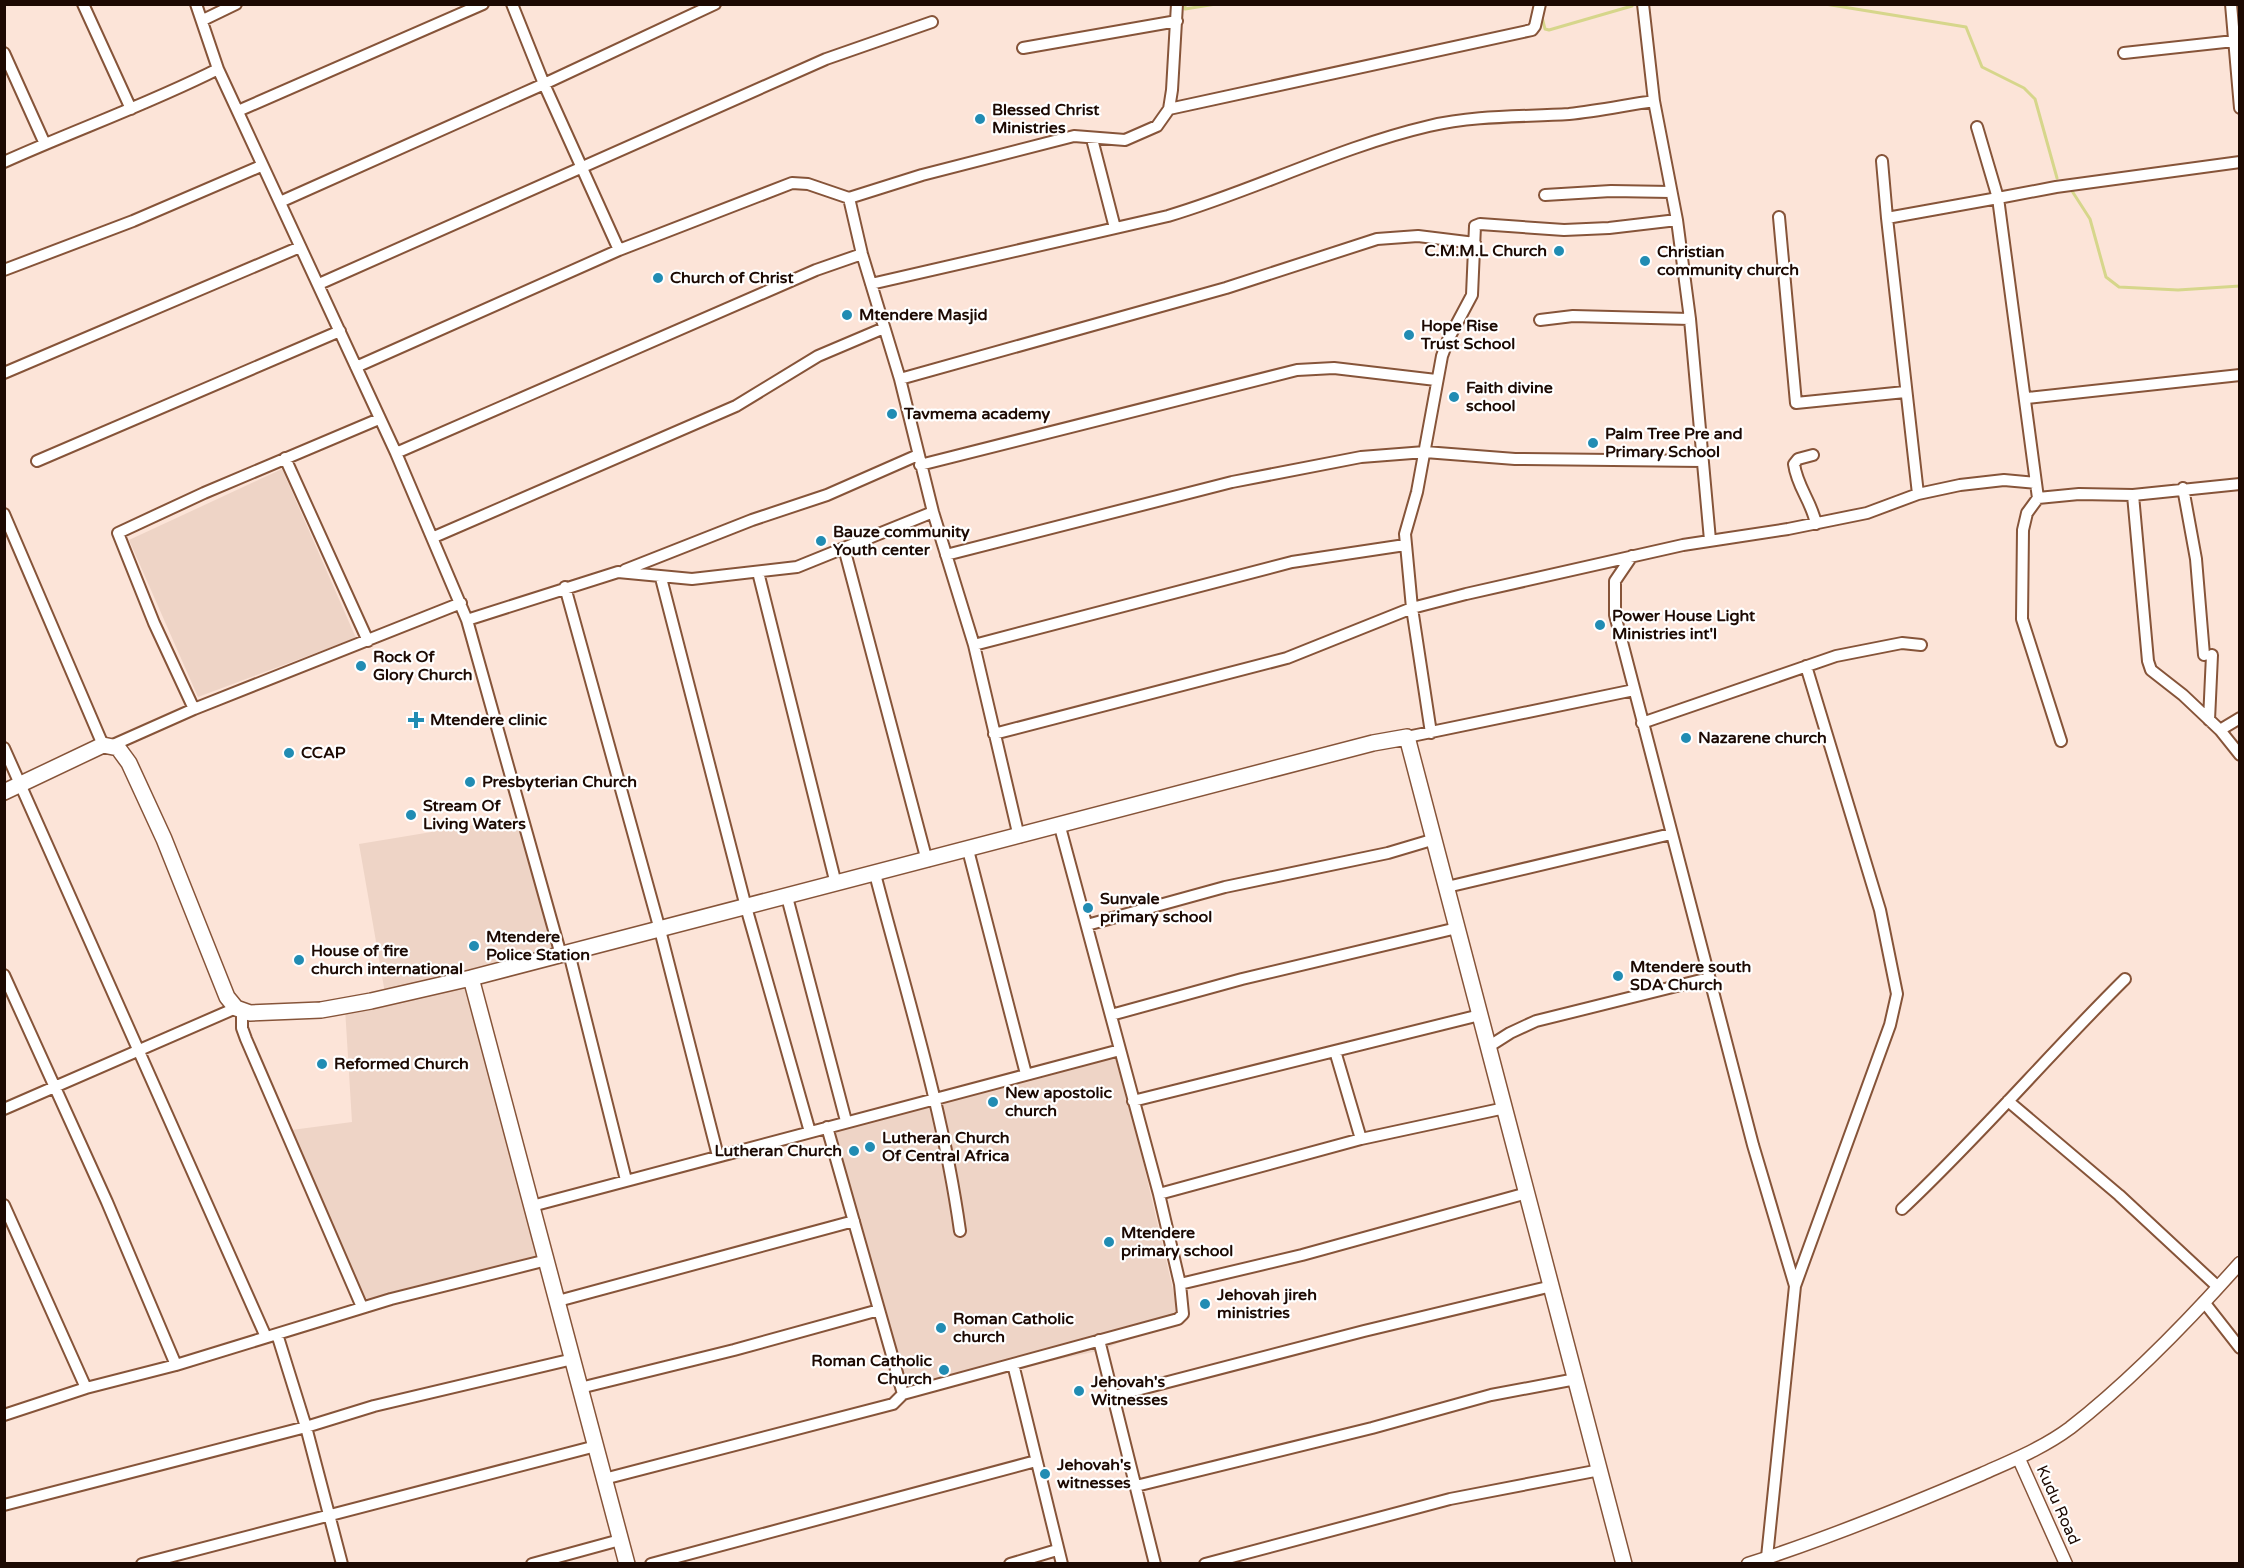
<svg xmlns="http://www.w3.org/2000/svg" width="2244" height="1568" viewBox="0 0 2244 1568" font-family="'Varela Round',sans-serif">
<style>
.built{fill:#eed4c6}
.lines{fill:none;stroke-linecap:round;stroke-linejoin:round}
.stream{stroke:#d6d68b;stroke-width:3}
.minor-casing{stroke:#865439;stroke-width:14}
.tertiary-casing{stroke:#865439;stroke-width:15}
.secondary-casing{stroke:#865439;stroke-width:18}
.minor{stroke:#fff;stroke-width:10}
.tertiary{stroke:#fff;stroke-width:12}
.secondary{stroke:#fff;stroke-width:15}
.poi-dot{fill:#218cb3;stroke:#fff;stroke-width:2}
.labels{text-anchor:middle;dominant-baseline:central;stroke-width:4.5;stroke-linejoin:round;paint-order:stroke}
.poi-label{font-size:16px;font-weight:bold;fill:#1c0902;stroke:#fff;text-anchor:start}
.street-label{font-size:16px;fill:#1c0902;stroke:#fff}
</style>
<rect width="100%" height="100%" fill="#fce4d8"/>
<path class="built" d="M282 469 356 638 198 697 129 540Z
M516 818 556 959 470 981 544 1263 359 1308 284 1131 352 1122 345 1008 386 999 359 844Z
M1118 1055 1179 1315 1103 1350 899 1393 823 1132Z"/>
<g class="lines">
<path class="stream" d="M1185 4V9L1216 4
M1697 4H1728
M1825 4 1966 27 1982 67 2024 88 2035 99 2057 178
M1542 17 1545 29 1549 30 1632 6
M2072 191 2090 219 2106 277 2119 287 2178 290 2240 286"/>
<g class="minor-casing">
<path id="minor" d="M83 4 131 109
M196 4 218 69
M512 4 544 84 619 250
M1643 4 1654 101 1677 220 1690 319 1710 540
M2231 4 2240 108
M203 20 236 4
M1023 48 1177 21
M4 53 45 144
M2124 53 2234 41
M1169 109 1532 30 1535 26 1540 4
M238 111 483 4
M1977 127 1998 198 2056 187 2240 162
M1092 139 1115 228
M1882 161 1887 218
M4 162C75 130 149 104 218 69L396 453 467 620 561 955
M1545 195 1611 191 1671 192
M849 198 922 175 1074 136 1125 140 1157 126 1169 109 1172 90 1177 4
M280 202 544 84 715 4
M1779 217 1796 403 1905 392
M4 270 133 221 261 166
M319 284 826 59 932 22
M871 284 1168 216C1256 190 1339 147 1429 126 1476 115 1522 117 1569 114 1598 111 1626 105 1654 101
M1540 320 1573 316 1690 319
M356 367 619 250 792 183 808 184 849 198 862 254 900 379 933 512 974 645 1019 837
M4 373 300 247
M900 379 1226 288 1377 239 1418 236 1475 243
M2027 398 2240 375
M396 453 816 270 862 254
M1813 455 1798 459 1794 464C1797 487 1812 502 1816 524
M285 458 368 641
M37 461 340 331
M920 465 1297 370 1334 368 1436 380
M2183 488 2196 559 2204 655
M1918 494 1887 218 1998 198 2038 498
M2133 495 2148 661 2151 670 2183 695 2220 730 2240 755
M4 514 103 745
M434 537 736 406 818 356 884 328
M844 548 927 861
M946 555 1232 482 1361 457 1425 452 1515 459 1702 461
M1632 556 1615 581V615L1753 1145 1795 1286 1767 1557
M625 570 752 520 827 495 918 455
M758 572 836 884
M661 578 746 907 810 1132
M565 587 660 930 718 1156
M467 620 618 572 692 579 797 567 933 512
M974 645 1292 562 1405 545
M194 709 154 623 118 533 204 493 379 419
M2209 720 2212 655
M1642 723 1836 656 1902 643 1921 645
M2220 730 2240 718
M1431 733 1412 608 1405 534 1417 492 1442 356 1448 340 1472 295 1475 226 1480 224 1564 230 1609 228 1677 220
M994 734 1287 658 1412 608 1466 594 1683 545 1788 529 1867 513 1918 494 1960 485 2004 480 2036 483
M1407 737 1634 690
M2061 741 2022 619 2023 530 2027 513 2038 498 2079 494 2133 495 2240 484
M113 745 194 709 461 603
M4 748 266 1337
M968 850 1026 1074
M875 874C906 993 943 1109 960 1231
M1447 887 1671 834
M787 897 846 1121
M1087 925 1225 887 1388 853 1435 839
M569 953 626 1180
M4 975 107 1202 176 1365
M242 1011V1028L246 1039 362 1307
M1111 1015 1242 979 1457 928
M1488 1047 1510 1033 1536 1021 1709 978
M1335 1051 1361 1139
M1133 1101 1480 1015
M2008 1101 2119 1195 2218 1287
M4 1109 236 1008
M827 1127 903 1394 1178 1319 1183 1314 1180 1284 1159 1194 1060 827
M1159 1194 1361 1139 1505 1108
M4 1205 86 1388
M532 1206 1120 1050
M1902 1209C1980 1136 2049 1054 2125 979
M1180 1284 1302 1255 1527 1193
M1795 1286 1890 1025 1897 994 1880 910 1806 666
M558 1301 854 1221
M2204 1302 2240 1348
M277 1334 306 1427 342 1564
M1099 1340 1155 1564
M1013 1364 1062 1564
M580 1388 734 1350 879 1310
M1114 1396 1364 1331 1552 1286
M4 1415 86 1388 176 1365 391 1299 547 1260
M604 1479 893 1404 903 1394
M1136 1486 1372 1428 1491 1395 1576 1379
M4 1505 306 1427 374 1406 573 1359
M142 1564 596 1446
M532 1564 620 1540
M651 1564 1036 1461
M1010 1564 1057 1550
M1205 1564 1450 1499 1600 1470"/>
</g>
<g class="tertiary-casing">
<path id="tertiary" d="M2019 1459 2066 1564
M1748 1564C1829 1538 1905 1507 1982 1474 2013 1460 2043 1448 2070 1428 2128 1383 2191 1318 2240 1263"/>
</g>
<g class="secondary-casing">
<path id="secondary" d="M4 792 103 745 118 748 129 763 164 839 227 997 236 1008 250 1013 321 1010 371 1001 471 978 1373 743 1407 737 1624 1564
M471 978 627 1564"/>
</g>
<use href="#minor" class="minor"/>
<use href="#tertiary" class="tertiary"/>
<use href="#secondary" class="secondary"/>
</g>
<g class="poi-dot">
<circle cx="980" cy="119" r="6"/>
<circle cx="1559" cy="251" r="6"/>
<circle cx="1645" cy="261" r="6"/>
<circle cx="658" cy="278" r="6"/>
<circle cx="847" cy="315" r="6"/>
<circle cx="1409" cy="335" r="6"/>
<circle cx="1454" cy="397" r="6"/>
<circle cx="892" cy="414" r="6"/>
<circle cx="1593" cy="443" r="6"/>
<circle cx="821" cy="541" r="6"/>
<circle cx="1600" cy="625" r="6"/>
<circle cx="361" cy="666" r="6"/>
<path d="M413 711h6v6h6v6h-6v6h-6v-6h-6v-6h6z"/>
<circle cx="1686" cy="738" r="6"/>
<circle cx="289" cy="753" r="6"/>
<circle cx="470" cy="782" r="6"/>
<circle cx="411" cy="815" r="6"/>
<circle cx="1088" cy="908" r="6"/>
<circle cx="474" cy="946" r="6"/>
<circle cx="299" cy="960" r="6"/>
<circle cx="1618" cy="976" r="6"/>
<circle cx="322" cy="1064" r="6"/>
<circle cx="993" cy="1102" r="6"/>
<circle cx="870" cy="1147" r="6"/>
<circle cx="854" cy="1151" r="6"/>
<circle cx="1109" cy="1242" r="6"/>
<circle cx="1205" cy="1304" r="6"/>
<circle cx="941" cy="1328" r="6"/>
<circle cx="944" cy="1370" r="6"/>
<circle cx="1079" cy="1391" r="6"/>
<circle cx="1045" cy="1474" r="6"/>
</g>
<g class="labels">
<g class="poi-label">
<text x="992" y="110">Blessed Christ<tspan x="992" dy="18">Ministries</tspan></text>
<text x="1547" y="251" text-anchor="end">C.M.M.L Church</text>
<text x="1657" y="252">Christian<tspan x="1657" dy="18">community church</tspan></text>
<text x="670" y="278">Church of Christ</text>
<text x="859" y="315">Mtendere Masjid</text>
<text x="1421" y="326">Hope Rise<tspan x="1421" dy="18">Trust School</tspan></text>
<text x="1466" y="388">Faith divine<tspan x="1466" dy="18">school</tspan></text>
<text x="904" y="414">Tavmema academy</text>
<text x="1605" y="434">Palm Tree Pre and<tspan x="1605" dy="18">Primary School</tspan></text>
<text x="833" y="532">Bauze community<tspan x="833" dy="18">Youth center</tspan></text>
<text x="1612" y="616">Power House Light<tspan x="1612" dy="18">Ministries int'l</tspan></text>
<text x="373" y="657">Rock Of<tspan x="373" dy="18">Glory Church</tspan></text>
<text x="430" y="720">Mtendere clinic</text>
<text x="1698" y="738">Nazarene church</text>
<text x="301" y="753">CCAP</text>
<text x="482" y="782">Presbyterian Church</text>
<text x="423" y="806">Stream Of<tspan x="423" dy="18">Living Waters</tspan></text>
<text x="1100" y="899">Sunvale<tspan x="1100" dy="18">primary school</tspan></text>
<text x="486" y="937">Mtendere<tspan x="486" dy="18">Police Station</tspan></text>
<text x="311" y="951">House of fire<tspan x="311" dy="18">church international</tspan></text>
<text x="1630" y="967">Mtendere south<tspan x="1630" dy="18">SDA Church</tspan></text>
<text x="334" y="1064">Reformed Church</text>
<text x="1005" y="1093">New apostolic<tspan x="1005" dy="18">church</tspan></text>
<text x="882" y="1138">Lutheran Church<tspan x="882" dy="18">Of Central Africa</tspan></text>
<text x="842" y="1151" text-anchor="end">Lutheran Church</text>
<text x="1121" y="1233">Mtendere<tspan x="1121" dy="18">primary school</tspan></text>
<text x="1217" y="1295">Jehovah jireh<tspan x="1217" dy="18">ministries</tspan></text>
<text x="953" y="1319">Roman Catholic<tspan x="953" dy="18">church</tspan></text>
<text x="932" y="1361" text-anchor="end">Roman Catholic<tspan x="932" dy="18">Church</tspan></text>
<text x="1091" y="1382">Jehovah's<tspan x="1091" dy="18">Witnesses</tspan></text>
<text x="1057" y="1465">Jehovah's<tspan x="1057" dy="18">witnesses</tspan></text>
</g>
<g class="street-label">
<text transform="translate(2058 1505) rotate(66)">Kudu Road</text>
</g>
</g>
<rect width="2244" height="1568" fill="none" stroke="#1c0902" stroke-width="12"/>
</svg>
